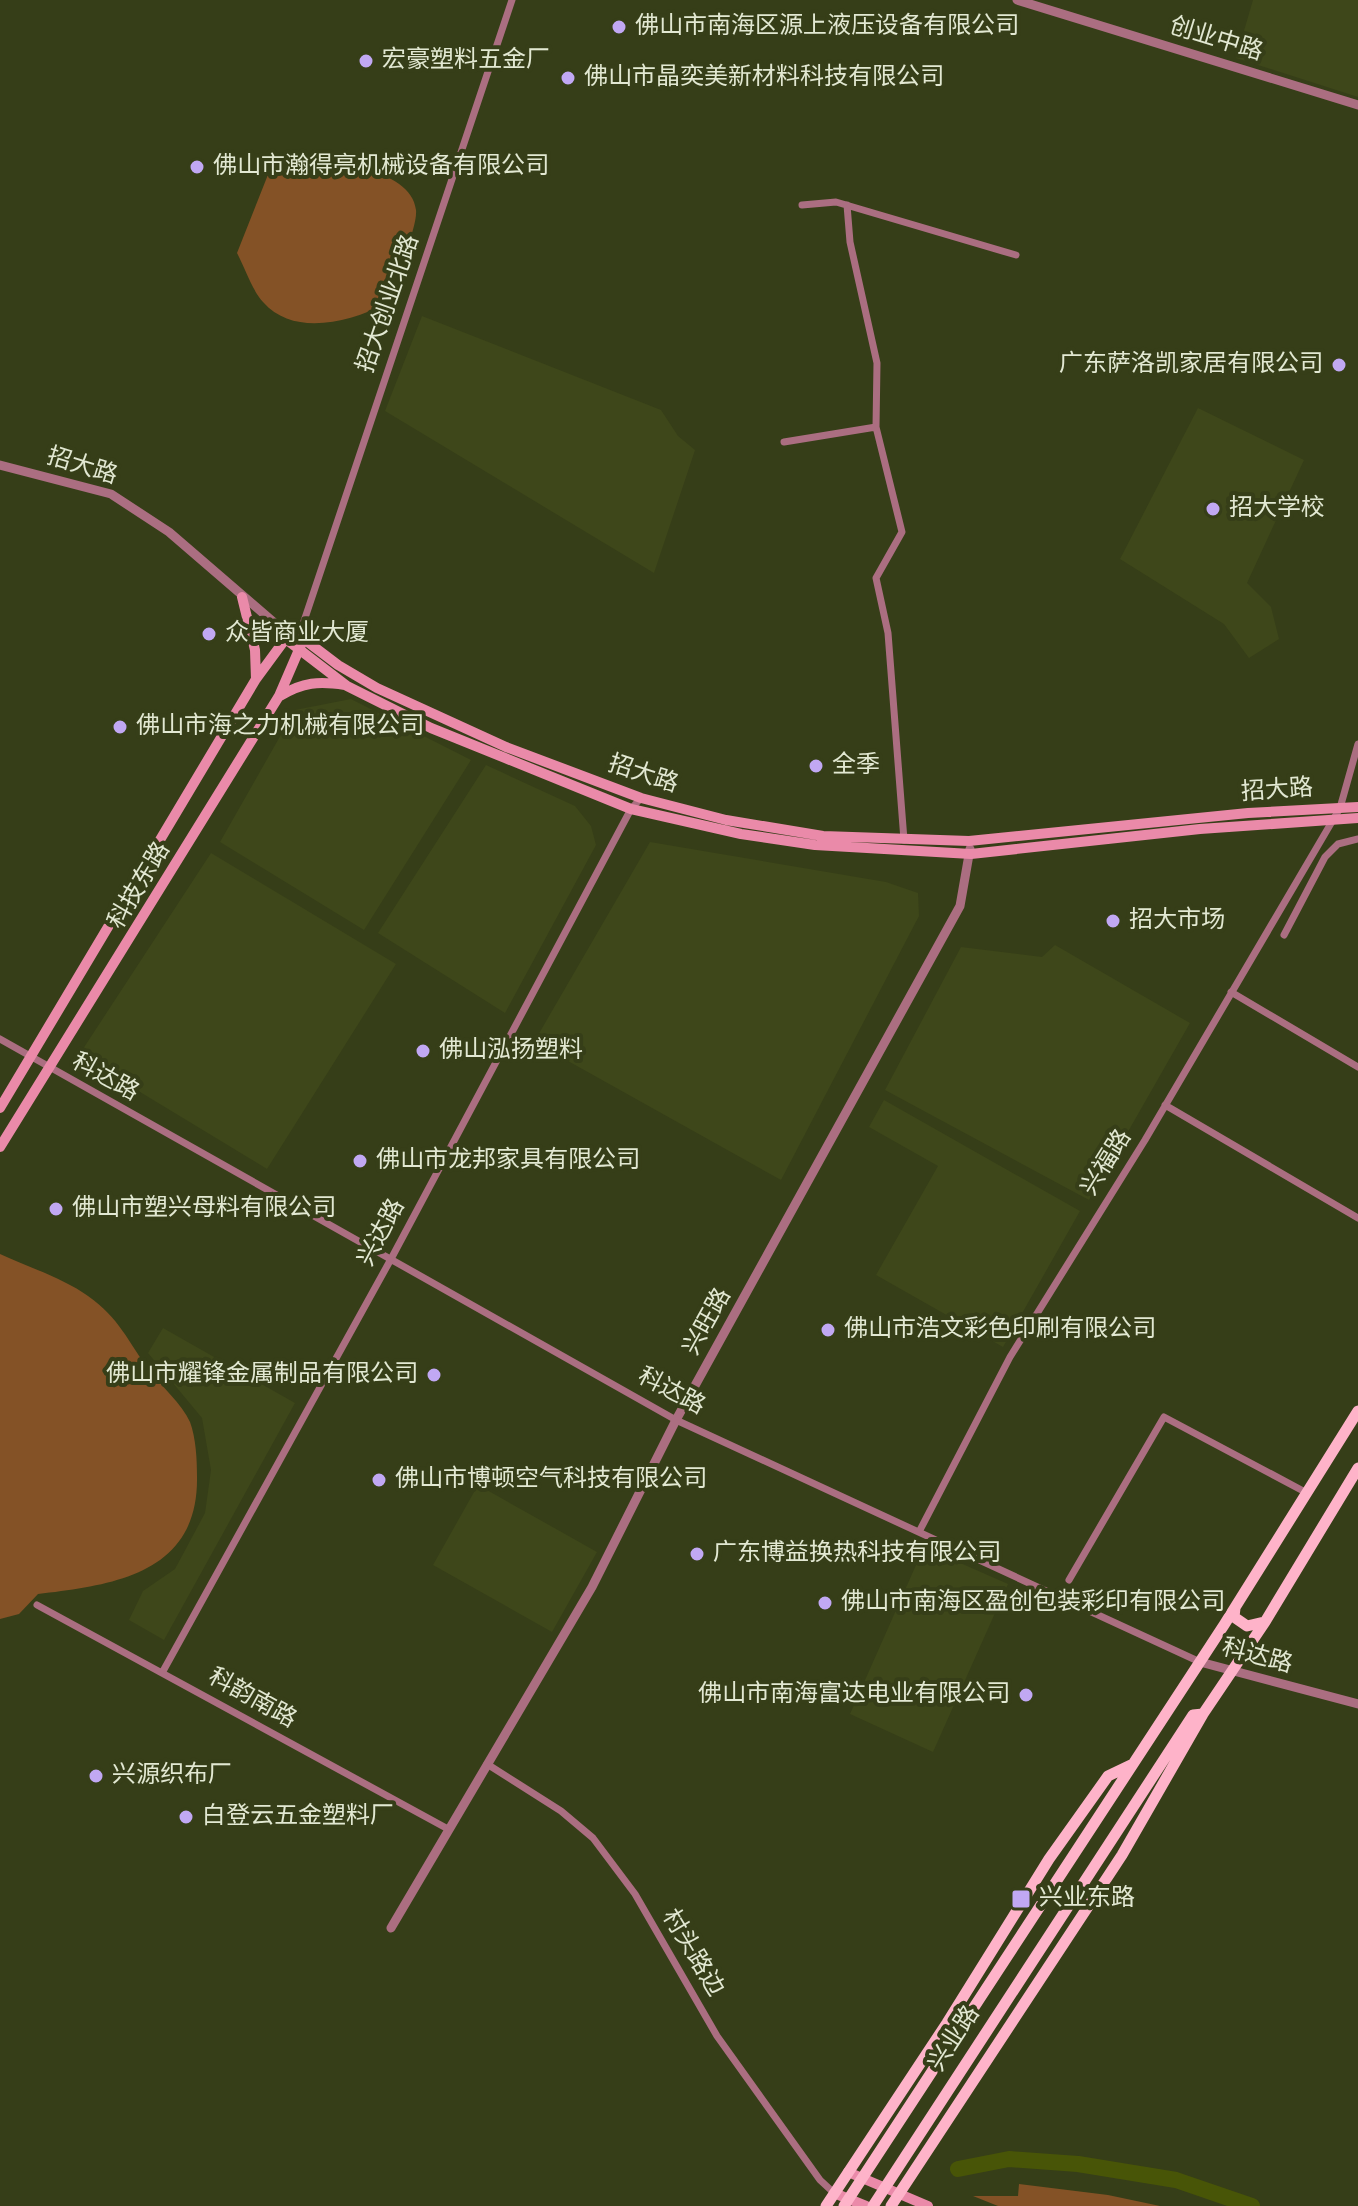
<svg xmlns="http://www.w3.org/2000/svg" width="1358" height="2206" viewBox="0 0 1358 2206" font-family="Overpass,'Noto Sans SC',sans-serif">
<style>
.built{fill:#3e471a}
.green{fill:#845226}
.lines{fill:none;stroke-linecap:round;stroke-linejoin:round}
.river{stroke:#485507;stroke-width:16}
.minor{stroke:#ab6e81;stroke-width:7}
.tertiary{stroke:#ab6e81;stroke-width:9}
.secondary{stroke:#ea8aa9;stroke-width:10}
.primary{stroke:#feb3c9;stroke-width:11}
.poi-dot{fill:#c1a8f3;stroke:#363e18;stroke-width:3}
.labels{text-anchor:middle;dominant-baseline:central;stroke-width:8;stroke-linejoin:round;paint-order:stroke}
.poi-label{font-size:24px;fill:#e2e8d2;stroke:#363e18;text-anchor:start}
.street-label{font-size:24px;fill:#e2e8d2;stroke:#363e18}
</style>
<rect width="100%" height="100%" fill="#363e18"/>
<path class="built" d="M1253 0H1358V97L1236 58Z
M422 316 661 410 678 436 695 450 654 573 385 411Z
M1198 408 1304 460 1247 583 1271 607 1279 639 1249 658 1224 624 1120 559Z
M351 699 471 760 364 930 220 842 295 710Z
M486 765 575 806 591 826 596 845 505 1013 378 933Z
M650 842 886 882 918 893 919 916 781 1180 534 1042Z
M211 853 396 964 267 1169 79 1055Z
M1055 945 1190 1023 1089 1200 885 1090 961 947 1042 957Z
M884 1100 1080 1211 1003 1347 876 1275 938 1166 869 1127Z
M163 1328 295 1403 164 1640 129 1620 143 1591 175 1569 205 1513 211 1470 202 1418 148 1353Z
M478 1485 597 1552 552 1632 433 1565Z
M924 1547 1008 1584 933 1752 850 1714Z"/>
<path class="green" d="M287 152C321 159 412 167 416 210 418 228 392 285 384 305 348 322 294 337 263 302 252 290 245 268 237 253L273 162Z
M0 1254C28 1267 63 1278 88 1296 120 1319 127 1340 149 1370 161 1386 182 1404 190 1422 196 1438 197 1460 197 1476 199 1573 115 1585 38 1594L19 1614 0 1619Z
M1019 2184 1108 2195 1160 2206H998L973 2196H1018Z"/>
<g class="lines">
<path class="river" d="M958 2169 1009 2159 1078 2164 1176 2180 1252 2206"/>
<path class="minor" d="M802 205 836 202 1016 255
M847 205 850 242 877 363 876 427 902 532 876 578 888 633 904 840
M784 442 876 427
M303 639 304 621 512 0
M1284 935 1325 857 1338 844 1358 839
M1231 992 1358 1067
M0 1039 676 1420 1200 1662
M1165 1105 1358 1218
M920 1530 1010 1357 1145 1140 1340 808 1358 744
M1069 1580 1164 1417 1307 1493
M37 1605 448 1829
M162 1673 391 1259 631 809 641 798
M487 1764 561 1811 593 1838 635 1894 717 2036 820 2180 834 2193"/>
<path class="tertiary" d="M1017 0 1358 105
M0 465 111 494 169 532 278 626 292 630
M1200 1662 1358 1704
M391 1928 592 1587 676 1420 960 906 970 849"/>
<path class="secondary" d="M242 597 255 650 256 679
M287 640 347 686 431 728 631 809 741 834 815 845 971 854 1200 829 1358 818
M280 696C303 682 319 681 345 685
M0 1108 256 679 292 630 338 665 377 688 506 747 641 798 726 820 823 836 969 841 1248 813 1358 807
M0 1147 279 696 301 645
M848 2172 928 2206
M834 2193 866 2206"/>
<path class="primary" d="M1235 1608 1234 1617 1247 1626 1264 1622
M826 2206 947 2023 1049 1859 1108 1776 1131 1765
M844 2206 1224 1625 1358 1411
M873 2206 1193 1715 1203 1714
M891 2206 1122 1855 1203 1714 1265 1622 1358 1468"/>
</g>
<g class="poi-dot">
<circle cx="619" cy="27" r="8"/>
<circle cx="366" cy="61" r="8"/>
<circle cx="568" cy="78" r="8"/>
<circle cx="197" cy="167" r="8"/>
<circle cx="1339" cy="365" r="8"/>
<circle cx="1213" cy="509" r="8"/>
<circle cx="209" cy="634" r="8"/>
<circle cx="120" cy="727" r="8"/>
<circle cx="816" cy="766" r="8"/>
<circle cx="1113" cy="921" r="8"/>
<circle cx="423" cy="1051" r="8"/>
<circle cx="360" cy="1161" r="8"/>
<circle cx="56" cy="1209" r="8"/>
<circle cx="828" cy="1330" r="8"/>
<circle cx="434" cy="1375" r="8"/>
<circle cx="379" cy="1480" r="8"/>
<circle cx="697" cy="1554" r="8"/>
<circle cx="825" cy="1603" r="8"/>
<circle cx="1026" cy="1695" r="8"/>
<circle cx="96" cy="1776" r="8"/>
<circle cx="186" cy="1817" r="8"/>
<rect x="1011" y="1889" width="20" height="20" rx="4"/>
</g>
<g class="labels">
<g class="poi-label">
<text x="635" y="27">佛山市南海区源上液压设备有限公司</text>
<text x="382" y="61">宏豪塑料五金厂</text>
<text x="584" y="78">佛山市晶奕美新材料科技有限公司</text>
<text x="213" y="167">佛山市瀚得亮机械设备有限公司</text>
<text x="1323" y="365" text-anchor="end">广东萨洛凯家居有限公司</text>
<text x="1229" y="509">招大学校</text>
<text x="225" y="634">众皆商业大厦</text>
<text x="136" y="727">佛山市海之力机械有限公司</text>
<text x="832" y="766">全季</text>
<text x="1129" y="921">招大市场</text>
<text x="439" y="1051">佛山泓扬塑料</text>
<text x="376" y="1161">佛山市龙邦家具有限公司</text>
<text x="72" y="1209">佛山市塑兴母料有限公司</text>
<text x="844" y="1330">佛山市浩文彩色印刷有限公司</text>
<text x="418" y="1375" text-anchor="end">佛山市耀锋金属制品有限公司</text>
<text x="395" y="1480">佛山市博顿空气科技有限公司</text>
<text x="713" y="1554">广东博益换热科技有限公司</text>
<text x="841" y="1603">佛山市南海区盈创包装彩印有限公司</text>
<text x="1010" y="1695" text-anchor="end">佛山市南海富达电业有限公司</text>
<text x="112" y="1776">兴源织布厂</text>
<text x="202" y="1817">白登云五金塑料厂</text>
<text x="1039" y="1899">兴业东路</text>
</g>
<g class="street-label">
<text transform="translate(1216 40) rotate(17)">创业中路</text>
<text transform="translate(389 304) rotate(-71)">招大创业北路</text>
<text transform="translate(82 467) rotate(17)">招大路</text>
<text transform="translate(643 775) rotate(18)">招大路</text>
<text transform="translate(1277 791) rotate(-4)">招大路</text>
<text transform="translate(140 886) rotate(-59)">科技东路</text>
<text transform="translate(105 1078) rotate(29)">科达路</text>
<text transform="translate(1107 1163) rotate(-58)">兴福路</text>
<text transform="translate(382 1233) rotate(-62)">兴达路</text>
<text transform="translate(708 1322) rotate(-61)">兴旺路</text>
<text transform="translate(671 1392) rotate(28)">科达路</text>
<text transform="translate(1257 1657) rotate(15)">科达路</text>
<text transform="translate(252 1699) rotate(29)">科韵南路</text>
<text transform="translate(692 1953) rotate(59)">村头路边</text>
<text transform="translate(955 2039) rotate(-57)">兴业路</text>
</g>
</g>
</svg>
